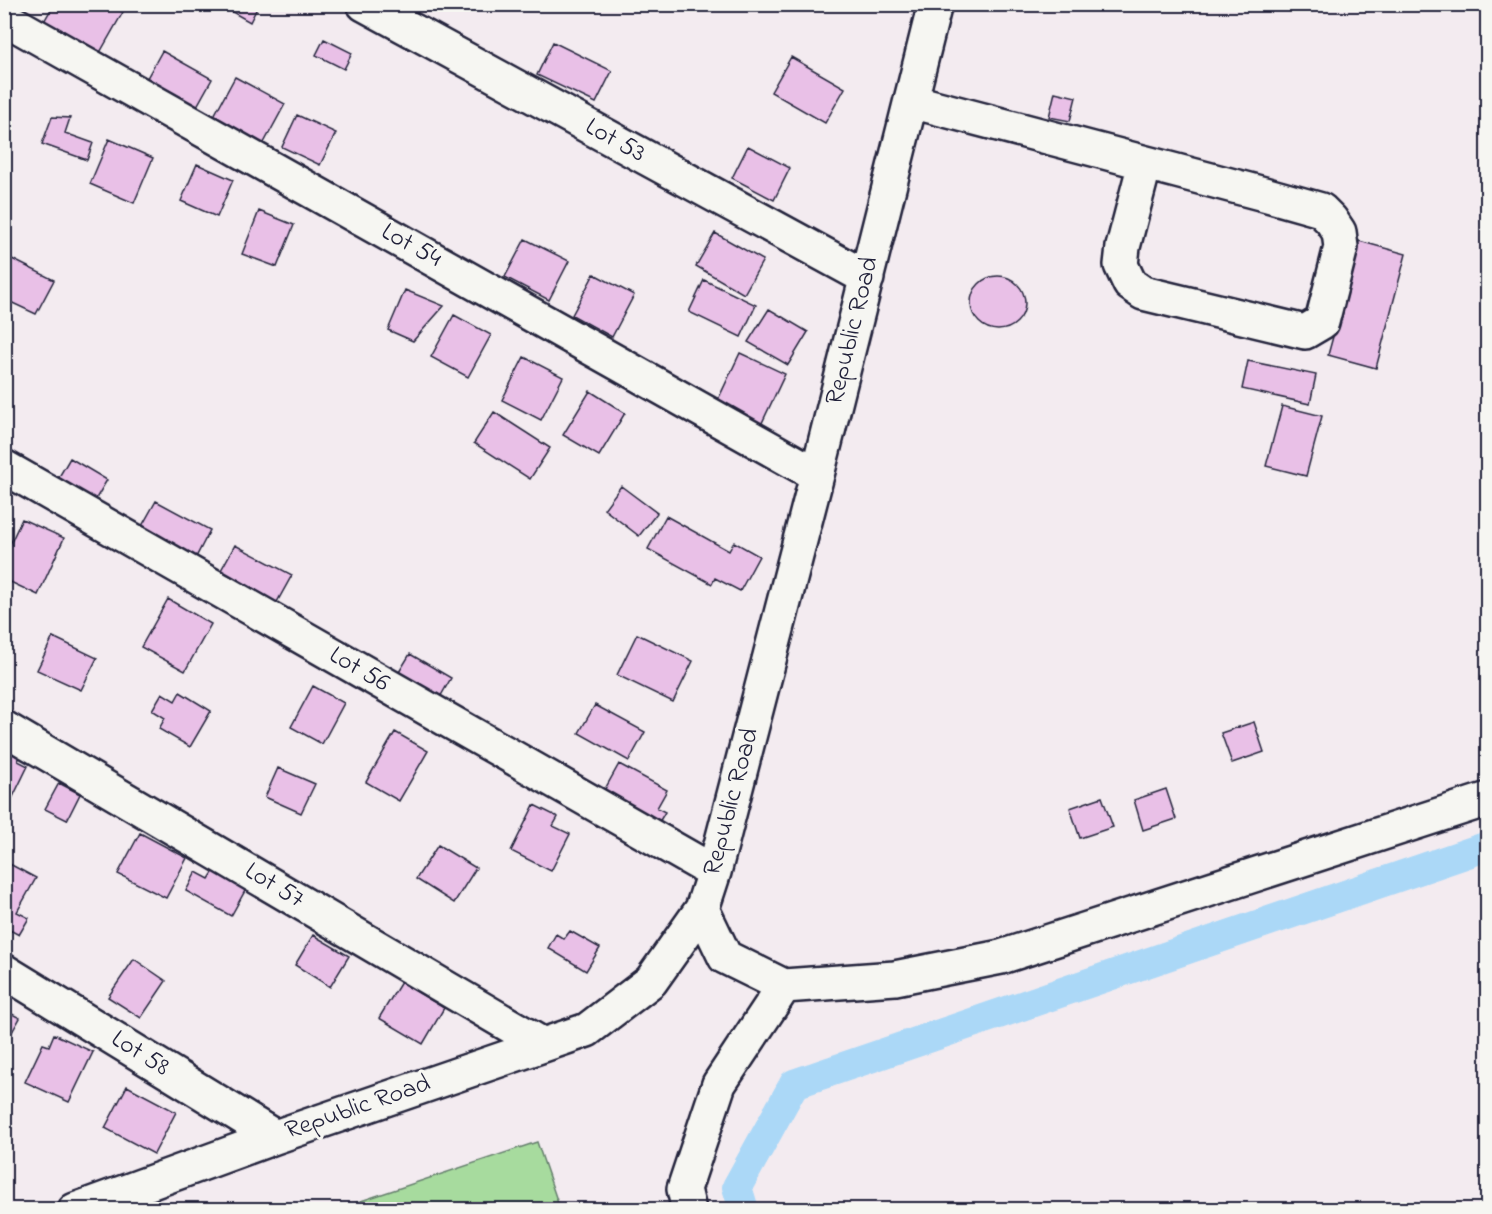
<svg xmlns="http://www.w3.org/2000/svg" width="1492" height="1214" viewBox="0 0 1492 1214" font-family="'Indie Flower',sans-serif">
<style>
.garden{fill:#a7db9e;stroke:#647e6c;stroke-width:1.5}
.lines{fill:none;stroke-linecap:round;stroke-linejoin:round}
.canal{stroke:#abd8f7;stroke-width:30}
.building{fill:#e9c0e7;stroke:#22223b;stroke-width:1.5}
.minor-casing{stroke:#22223b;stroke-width:38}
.minor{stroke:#f6f6f2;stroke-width:33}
.labels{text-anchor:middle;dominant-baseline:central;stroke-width:6;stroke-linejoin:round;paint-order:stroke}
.street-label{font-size:26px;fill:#22223b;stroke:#f6f6f2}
</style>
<rect width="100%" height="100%" fill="#f3ebf0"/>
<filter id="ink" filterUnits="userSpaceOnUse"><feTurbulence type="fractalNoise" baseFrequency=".0167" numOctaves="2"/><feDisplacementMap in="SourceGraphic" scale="12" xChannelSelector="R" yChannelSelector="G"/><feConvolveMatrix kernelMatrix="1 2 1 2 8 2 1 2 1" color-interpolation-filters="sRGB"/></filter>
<g filter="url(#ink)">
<path class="garden" d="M537 1142 560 1209H337Z"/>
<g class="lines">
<path class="canal" d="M744 1210 737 1187 794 1084 1488 846"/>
</g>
<path class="building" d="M54 4H109L123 12 98 56 42 25Z
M218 4H259L250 22Z
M324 39 352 53 344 69 316 55Z
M553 42 612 71 596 103 537 75Z
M162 51 212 79 192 115 142 87Z
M791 57 845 88 825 123 771 92Z
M235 77 285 104 259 152 209 125Z
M1055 92 1076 97 1070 121 1049 117Z
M297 115 336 133 320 165 282 147Z
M52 117 70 118 65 133 93 143 87 160 42 144Z
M109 139 153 158 134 203 90 184Z
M748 146 790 168 774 200 732 178Z
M197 164 233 180 217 217 181 201Z
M259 211 294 225 277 267 242 254Z
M715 233 763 260 744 294 696 266Z
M525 239 569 261 549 300 505 277Z
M1359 241 1406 254 1376 368 1328 355Z
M4 255 54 280 36 314 4 299Z
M594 274 634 295 612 337 572 315Z
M971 303a27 27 0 1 1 54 0a27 27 0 1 1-54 0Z
M704 280 756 305 741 337 689 312Z
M405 290 444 306 413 341 388 330Z
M769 309 808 332 788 365 748 342Z
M454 315 491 335 468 377 431 357Z
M740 353 785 374 760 427 715 406Z
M524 357 563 377 541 420 502 400Z
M1248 361 1316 375 1310 404 1242 389Z
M590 391 625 413 599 456 563 435Z
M1282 406 1322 416 1306 476 1266 466Z
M494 412 550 448 530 479 474 443Z
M70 458 107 480 90 509 53 487Z
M621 486 657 513 639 536 604 509Z
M156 501 210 530 192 565 137 535Z
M666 516 729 551 734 542 759 556 740 591 715 578 712 584 648 549Z
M22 519 64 538 38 595 4 579V557Z
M235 545 292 575 272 611 215 581Z
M168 599 211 624 185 671 141 647Z
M637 634 693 661 673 702 617 675Z
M53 637 97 658 81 690 37 670Z
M410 654 451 678 435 706 393 682Z
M313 686 344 703 322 744 291 727Z
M180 692 211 711 190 747 159 729 165 718 152 710 162 693 175 701Z
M595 705 645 732 629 761 579 733Z
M1254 722 1264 752 1232 763 1221 733Z
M395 732 428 751 399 801 366 782Z
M4 744 22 752 18 761 28 766 10 803 4 800Z
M619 764 667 790 657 808 665 812 655 829 600 798Z
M278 768 315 784 301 813 265 797Z
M59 783 80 794 67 820 45 809Z
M1166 789 1176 819 1143 830 1134 800Z
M1102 797 1113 827 1080 838 1070 808Z
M534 805 558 817 553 826 570 834 551 871 511 851Z
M140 833 187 858 166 898 118 874Z
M438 845 476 868 454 903 416 879Z
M4 861 36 878 17 912 29 918 19 935 10 930 6 937 4 936Z
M214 871 246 889 231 916 186 891 196 872 209 879Z
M570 931 600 948 586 971 548 948 556 934 564 939Z
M313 935 349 956 330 987 295 965Z
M134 959 166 981 141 1018 108 997Z
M401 982 444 1008 423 1044 379 1018Z
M4 1010 20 1018 4 1046Z
M54 1034 93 1052 69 1102 25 1082 43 1044 49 1046Z
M127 1086 176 1112 154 1154 105 1128Z"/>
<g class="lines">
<g class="minor-casing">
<path id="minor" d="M364 4 867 278
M4 18 817 475
M911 101 1264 194 1321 210 1331 220 1339 232 1341 247 1322 322 1305 332 1143 293 1130 284 1121 265 1123 247 1145 163
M4 467 714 872
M4 728 543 1045
M702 909 725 957 784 986 895 978 1001 957 1488 799
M4 971 275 1137
M75 1210 275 1137 587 1030 651 981 702 909 714 872 817 475 935 4
M689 1210 684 1189 719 1084 784 986"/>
</g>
<use href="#minor" class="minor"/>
</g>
</g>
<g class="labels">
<g class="street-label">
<text transform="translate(615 141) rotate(29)">Lot 53</text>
<text transform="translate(411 246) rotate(29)">Lot 54</text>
<text transform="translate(853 331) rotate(-76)">Republic Road</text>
<text transform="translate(359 670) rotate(30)">Lot 56</text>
<text transform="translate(732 802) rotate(-75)">Republic Road</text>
<text transform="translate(274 886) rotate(31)">Lot 57</text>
<text transform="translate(140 1054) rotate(32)">Lot 58</text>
<text transform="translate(358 1108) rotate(-19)">Republic Road</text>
</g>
</g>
<rect width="1492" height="1214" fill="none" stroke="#f6f6f2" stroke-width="24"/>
<rect x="12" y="12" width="1468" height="1190" fill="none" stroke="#22223b" stroke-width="2" filter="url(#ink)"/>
</svg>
